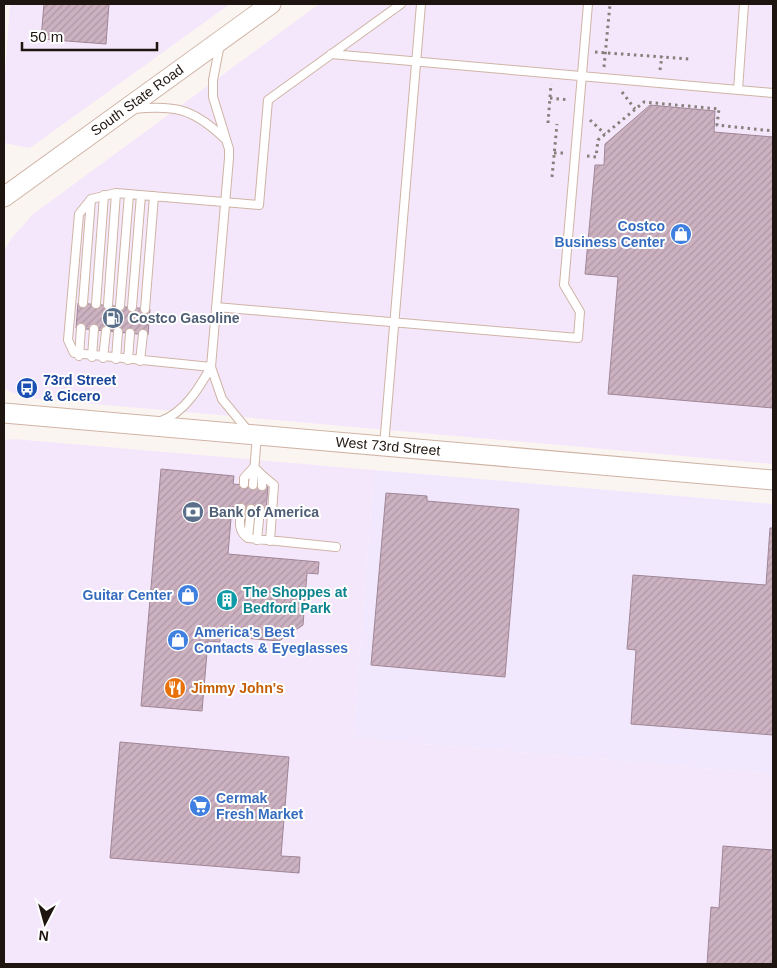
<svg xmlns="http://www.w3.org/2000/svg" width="777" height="968" viewBox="0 0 777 968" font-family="Arial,sans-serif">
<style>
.commercial{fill:#f5e7fb}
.industrial{fill:#f2e8fd}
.building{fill:url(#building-hatch);stroke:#9f8696}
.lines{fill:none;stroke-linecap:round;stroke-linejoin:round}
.service-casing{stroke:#cfb4a5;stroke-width:10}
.tertiary-casing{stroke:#cfb4a5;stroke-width:21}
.path{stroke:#877f7b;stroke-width:3;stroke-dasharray:2.5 4;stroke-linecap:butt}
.service{stroke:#fff;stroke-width:8}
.tertiary{stroke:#fff;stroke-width:19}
.labels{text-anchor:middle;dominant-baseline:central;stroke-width:4;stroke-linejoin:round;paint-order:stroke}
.street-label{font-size:14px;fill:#1f1510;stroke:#fff}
.shop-label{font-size:14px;font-weight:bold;fill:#366cbe;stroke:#fff;text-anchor:end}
.service-label{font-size:14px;font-weight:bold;fill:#4e5e75;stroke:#fff;text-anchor:start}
.transit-label{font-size:14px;font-weight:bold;fill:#164399;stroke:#fff;text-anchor:start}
.culture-label{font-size:14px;font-weight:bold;fill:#0d838f;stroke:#fff;text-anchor:start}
.food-label{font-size:14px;font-weight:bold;fill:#c56008;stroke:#fff;text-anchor:start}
</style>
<defs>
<pattern id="building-hatch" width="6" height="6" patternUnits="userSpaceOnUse" patternTransform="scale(1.25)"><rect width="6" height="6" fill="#ccb1c1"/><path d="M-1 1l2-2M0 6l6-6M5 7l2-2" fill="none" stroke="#af97a5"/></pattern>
</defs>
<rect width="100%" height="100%" fill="#fbf5f2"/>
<path class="commercial" d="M10 4H230L30 148 4 143V87Z
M319 4H773V464L26 398 4 389V251L11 239 32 215Z
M14 439 374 470 353 738 773 774V964H4V440Z"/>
<path class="industrial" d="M374 470 773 504V774L353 738Z"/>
<path class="building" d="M44 4H109L106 44 41 39Z
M650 105 715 111 714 132 773 137V408L608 394 618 277 585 274 595 165H604L605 144Z
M78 303 150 309 148 335 76 328Z
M161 469 234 476 233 484 268 487 266 510 232 507 228 554 319 562 318 574 307 573 303 625 279 641 220 636V642L208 641 202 711 141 706Z
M386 493 427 496V501L519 509 505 677 371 665Z
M770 528H773V735L631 724 636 650 627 649 633 575 766 585Z
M120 742 289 757 281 856 300 857 299 873 110 858Z
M723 846 773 850V964H707L711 907 719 908Z"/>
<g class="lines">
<g class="service-casing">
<path id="service" d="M220 44 213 80V97L229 149V158L211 367 222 399 249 432
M331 54 773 93
M738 90 744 4
M134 109C176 105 194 109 225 139
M83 303 91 199
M96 304 104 195
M108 305 116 193
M120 306 129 194
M132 307 141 195
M216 307 578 338 580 312 564 285 588 4
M145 309 154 196
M79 356 81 328
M92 357 94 329
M103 358 106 331
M116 359 118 332
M128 360 130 333
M140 361 143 334
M211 367 74 353 68 340 79 214 91 199 116 193 259 205 268 100 401 4
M161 421C185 412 199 388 211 367
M384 446 421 4
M262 475 274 485 270 541
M244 484V478L254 467 262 475V486
M253 485 257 435
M241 508C240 520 237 531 248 538L336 547
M248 538 251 509
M257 540 260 509"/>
</g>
<g class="tertiary-casing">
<path id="tertiary" d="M4 197 271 4
M4 413 773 480"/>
</g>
<path class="path" d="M595 52 689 59
M604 67 610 4
M660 70 662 56
M622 92 635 109
M550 98 569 100
M590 120 605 134
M548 123 551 84
M554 153H564
M587 156 596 157 598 140 644 102 719 109 717 125 773 131
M552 177 557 124"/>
<use href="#service" class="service"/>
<use href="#tertiary" class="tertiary"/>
</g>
<defs>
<g id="shop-disc" transform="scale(1.125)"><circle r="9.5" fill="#3f7fe0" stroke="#fff"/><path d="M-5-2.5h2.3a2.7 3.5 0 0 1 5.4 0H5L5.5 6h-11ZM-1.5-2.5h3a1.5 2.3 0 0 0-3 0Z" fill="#fff"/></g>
<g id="fuel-disc" transform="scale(1.125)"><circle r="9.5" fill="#5c6f8a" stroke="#fff"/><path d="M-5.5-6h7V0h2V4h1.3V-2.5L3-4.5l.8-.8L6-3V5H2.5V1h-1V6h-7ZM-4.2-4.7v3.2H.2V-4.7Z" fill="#fff"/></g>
<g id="bus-disc" transform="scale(1.125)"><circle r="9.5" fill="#1a4fb4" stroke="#fff"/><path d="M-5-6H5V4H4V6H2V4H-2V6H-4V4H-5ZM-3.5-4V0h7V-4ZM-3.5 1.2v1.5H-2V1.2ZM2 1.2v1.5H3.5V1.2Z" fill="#fff"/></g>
<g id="bank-disc" transform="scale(1.125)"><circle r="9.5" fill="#5c6f8a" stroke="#fff"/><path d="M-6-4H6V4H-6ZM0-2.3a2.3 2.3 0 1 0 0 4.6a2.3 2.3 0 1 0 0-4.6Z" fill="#fff"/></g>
<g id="building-disc" transform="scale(1.125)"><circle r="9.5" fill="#0f9aa8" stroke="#fff"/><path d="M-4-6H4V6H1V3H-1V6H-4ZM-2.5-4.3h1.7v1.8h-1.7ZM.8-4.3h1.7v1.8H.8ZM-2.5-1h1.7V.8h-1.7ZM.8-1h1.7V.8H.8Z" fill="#fff"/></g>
<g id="restaurant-disc" transform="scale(1.125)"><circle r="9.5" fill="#e8710a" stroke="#fff"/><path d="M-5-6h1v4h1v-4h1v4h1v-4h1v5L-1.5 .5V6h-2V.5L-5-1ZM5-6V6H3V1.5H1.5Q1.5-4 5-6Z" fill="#fff"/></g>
<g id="supermarket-disc" transform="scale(1.125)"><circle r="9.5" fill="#3f7fe0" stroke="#fff"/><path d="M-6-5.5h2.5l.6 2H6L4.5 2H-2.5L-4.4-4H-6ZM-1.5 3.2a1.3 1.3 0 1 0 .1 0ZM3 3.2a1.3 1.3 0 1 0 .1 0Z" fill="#fff"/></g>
</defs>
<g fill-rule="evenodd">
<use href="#shop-disc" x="681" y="234"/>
<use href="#fuel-disc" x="113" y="318"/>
<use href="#bus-disc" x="27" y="388"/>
<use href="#bank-disc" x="193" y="512"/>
<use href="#shop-disc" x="188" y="595"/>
<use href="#building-disc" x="227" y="600"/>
<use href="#shop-disc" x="178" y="640"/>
<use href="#restaurant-disc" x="175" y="688"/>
<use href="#supermarket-disc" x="200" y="806"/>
</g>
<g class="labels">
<g class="street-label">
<text transform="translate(137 100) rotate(-36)">South State Road</text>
<text transform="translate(388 446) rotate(5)">West 73rd Street</text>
</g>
<g class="shop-label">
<text x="665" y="226">Costco<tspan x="665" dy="16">Business Center</tspan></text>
<text x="172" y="595">Guitar Center</text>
<text x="194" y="632" text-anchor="start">America's Best<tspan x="194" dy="16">Contacts &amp; Eyeglasses</tspan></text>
<text x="216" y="798" text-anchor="start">Cermak<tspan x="216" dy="16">Fresh Market</tspan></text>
</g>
<g class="service-label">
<text x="129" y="318">Costco Gasoline</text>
<text x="209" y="512">Bank of America</text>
</g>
<g class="transit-label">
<text x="43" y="380">73rd Street<tspan x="43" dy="16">&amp; Cicero</tspan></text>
</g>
<g class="culture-label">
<text x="243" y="592">The Shoppes at<tspan x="243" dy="16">Bedford Park</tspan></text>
</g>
<g class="food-label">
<text x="191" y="688">Jimmy John's</text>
</g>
</g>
<rect width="777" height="968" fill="none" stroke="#1f1510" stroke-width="10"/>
<g transform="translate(45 923) rotate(186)" stroke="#ffffff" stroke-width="4" paint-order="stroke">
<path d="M0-4L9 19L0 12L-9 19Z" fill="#1f1510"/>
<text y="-8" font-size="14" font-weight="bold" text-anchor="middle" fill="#1f1510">N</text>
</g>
<path d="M22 42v8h135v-8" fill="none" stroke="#1f1510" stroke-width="2.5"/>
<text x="30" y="42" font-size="15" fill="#1f1510" stroke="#ffffff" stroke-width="4" paint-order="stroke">50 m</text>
</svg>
